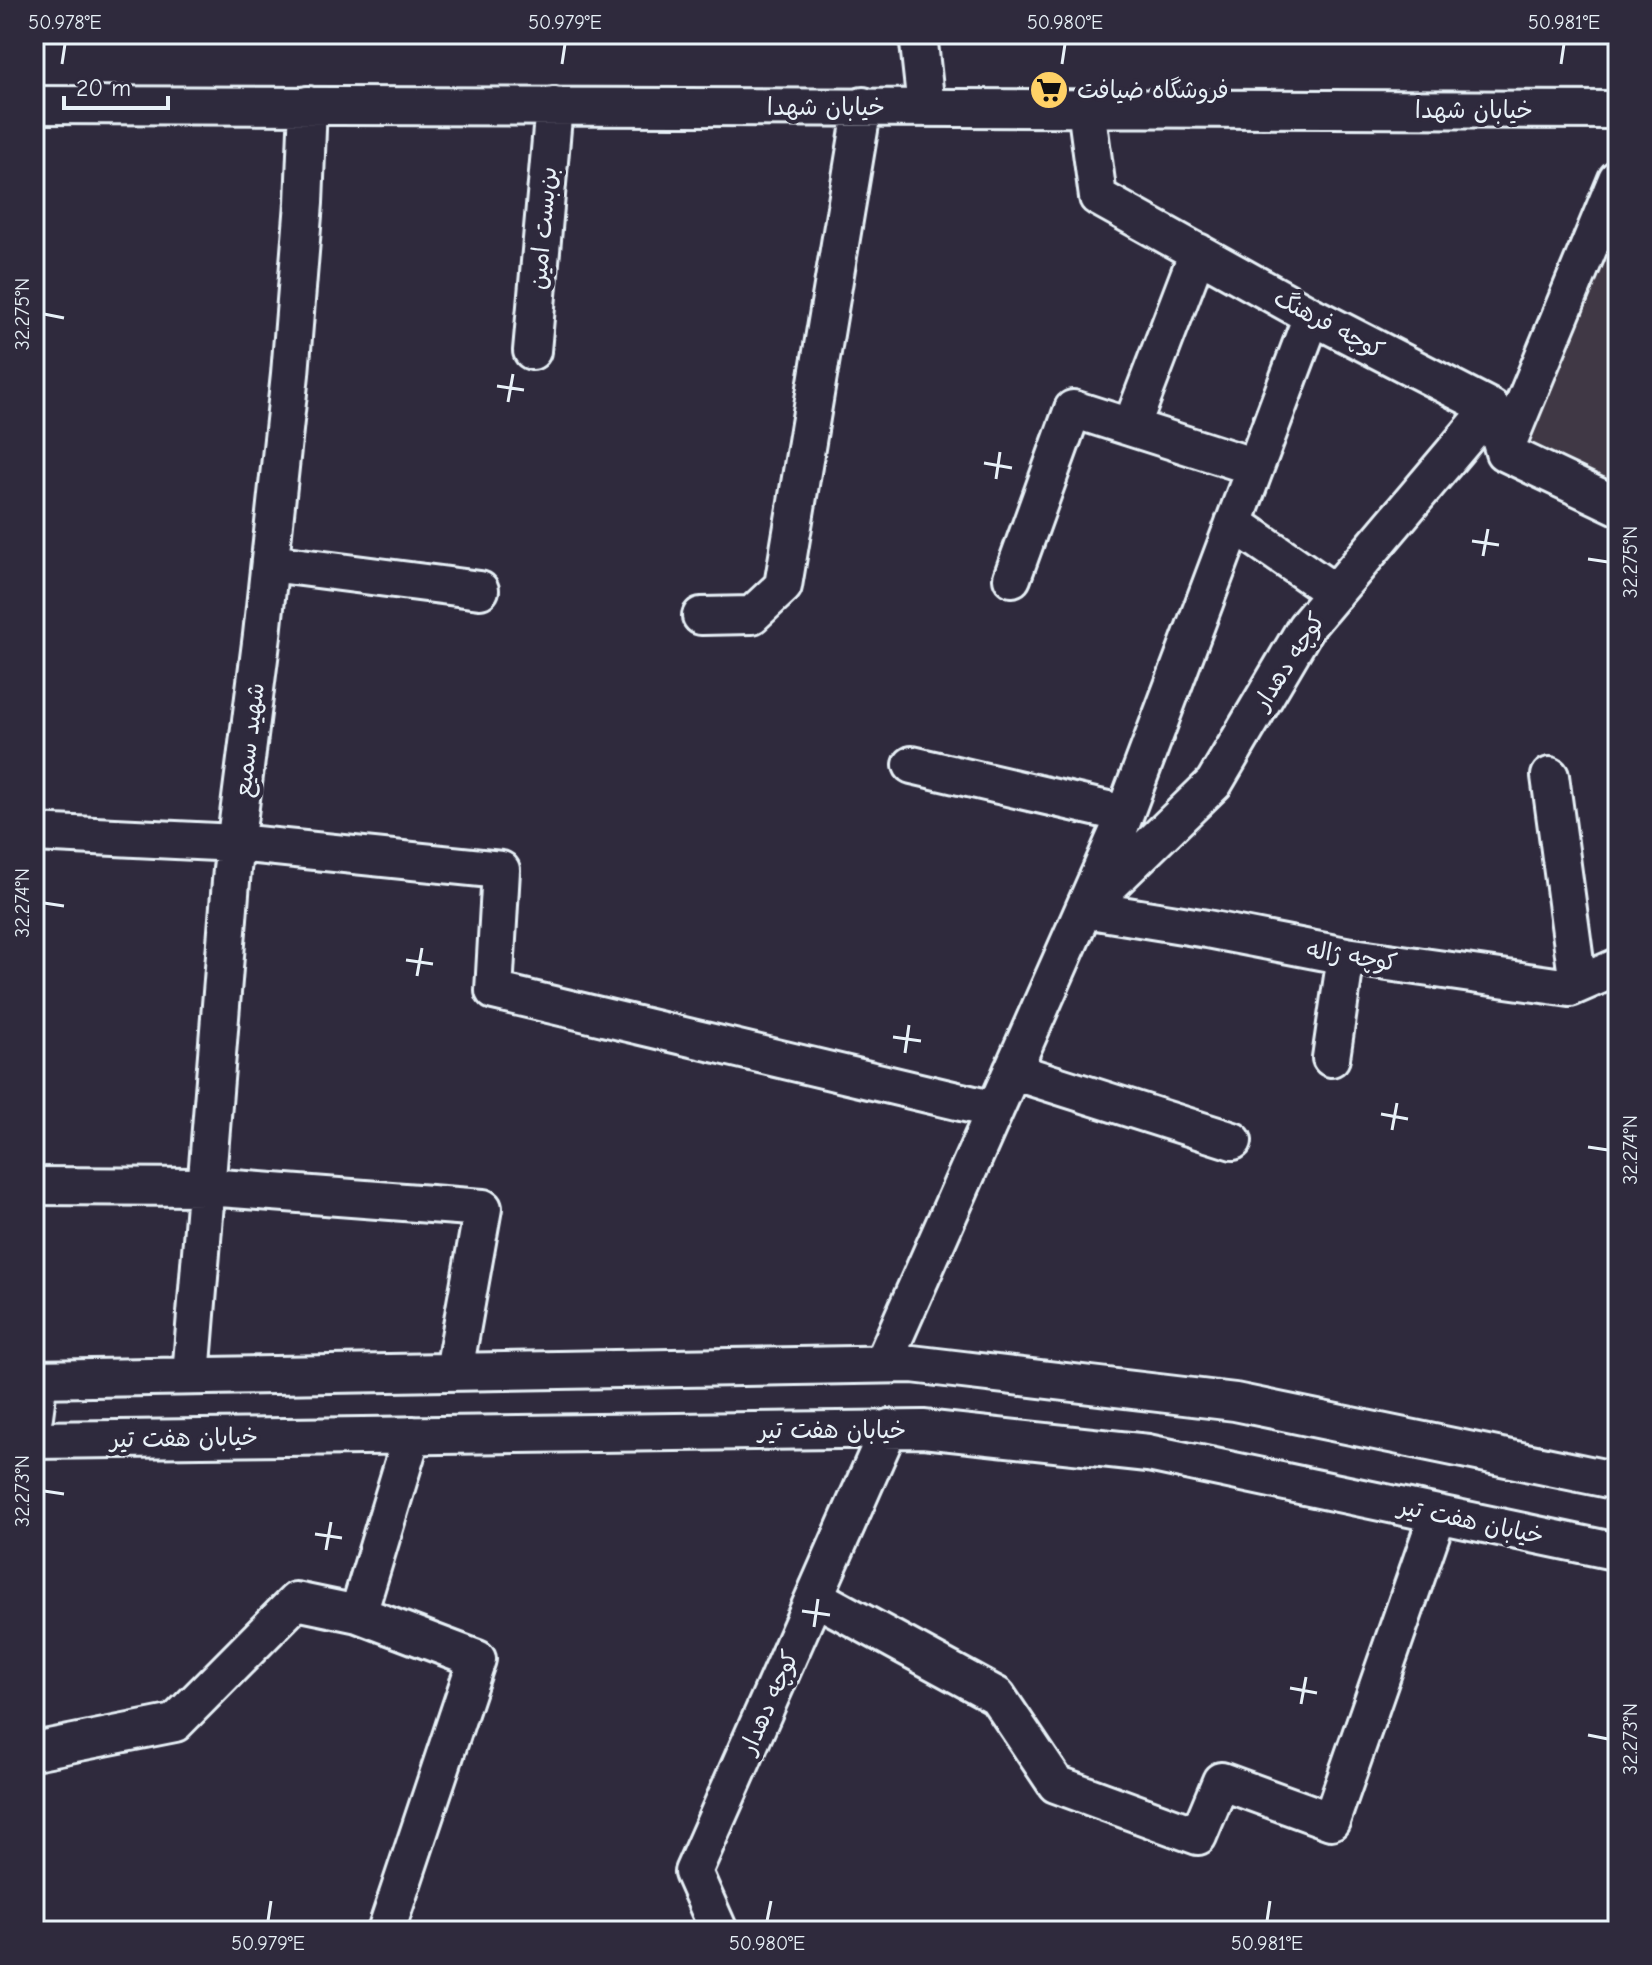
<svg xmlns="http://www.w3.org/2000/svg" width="1652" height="1965" viewBox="0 0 1652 1965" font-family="'Comic Neue','Playpen Sans Arabic',sans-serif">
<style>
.built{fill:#403844}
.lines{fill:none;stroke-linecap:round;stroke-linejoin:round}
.minor-casing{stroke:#e8f1f8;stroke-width:42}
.minor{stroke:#2f2a3d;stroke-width:36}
.ticks{fill:none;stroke:#e8f1f8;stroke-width:3}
.labels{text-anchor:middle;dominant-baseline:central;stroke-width:8;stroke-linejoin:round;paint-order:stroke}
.poi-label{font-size:24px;fill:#e8f1f8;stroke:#2f2a3d;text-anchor:start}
.street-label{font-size:24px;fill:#e8f1f8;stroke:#2f2a3d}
.neatline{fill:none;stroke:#e8f1f8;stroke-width:3}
.ticks-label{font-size:20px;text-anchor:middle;fill:#e8f1f8}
</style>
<rect width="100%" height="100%" fill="#2f2a3d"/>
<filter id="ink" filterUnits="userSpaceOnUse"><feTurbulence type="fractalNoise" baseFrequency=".0125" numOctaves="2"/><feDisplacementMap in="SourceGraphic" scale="16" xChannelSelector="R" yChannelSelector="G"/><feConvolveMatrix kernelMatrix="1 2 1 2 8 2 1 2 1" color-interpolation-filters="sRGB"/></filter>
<g filter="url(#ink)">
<path class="built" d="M1618 210V499L1521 448Z"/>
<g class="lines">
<g class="minor-casing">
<path id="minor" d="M918 34 926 107
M34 105 1618 110
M1086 108 1098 197 1312 316 1491 408 1504 452 1618 506
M532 351 554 106
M1131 427 1198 252
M1504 452 1617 179
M1234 523 1335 593
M270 563 480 590
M1012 578 1073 409 1255 467
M701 616 752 615 783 586 863 106
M912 765 1125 814
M1550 776 1578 984
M34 833 236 843 501 870 494 991 995 1110
M1097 897 1214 783 1306 627 1491 408
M1084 909 1207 929 1346 956 1570 988 1618 967
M1331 1058 1346 956
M1012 1071 1233 1141
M34 1186 207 1187 483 1208 454 1371
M883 1363 1118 832 1312 316
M191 1376 232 869 262 635 290 374 304 203 308 105
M34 1379 912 1364 1235 1402 1618 1481
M34 1416 39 1379
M34 1440 923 1429 1148 1453 1618 1552
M815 1597 997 1696 1056 1784 1198 1836 1221 1781 1331 1821 1438 1514
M358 1614 412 1435
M34 1751 175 1723 296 1601 358 1614 477 1659 386 1931
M719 1931 693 1872 889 1428"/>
</g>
<use href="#minor" class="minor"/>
</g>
</g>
<path class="ticks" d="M62 64 65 44M562 64 565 44M1062 64 1065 44M1561 64 1564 44M44 314 64 318M497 386 524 390M508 402 513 374M984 463 1012 468M996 479 1000 452M1472 541 1499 545M1483 556 1488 529M1588 559 1608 562M44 903 64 906M406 960 433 964M417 976 422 948M893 1037 921 1041M905 1053 909 1025M1381 1114 1408 1119M1392 1130 1397 1103M1588 1147 1608 1150M44 1491 64 1494M315 1534 342 1538M326 1550 331 1522M802 1611 830 1615M814 1627 818 1599M1290 1688 1317 1693M1301 1704 1306 1677M1588 1735 1608 1739M268 1921 271 1901M767 1921 771 1901M1267 1921 1270 1901"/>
<defs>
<g id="supermarket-disc" transform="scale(2)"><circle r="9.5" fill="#ffd166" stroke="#2f2a3d"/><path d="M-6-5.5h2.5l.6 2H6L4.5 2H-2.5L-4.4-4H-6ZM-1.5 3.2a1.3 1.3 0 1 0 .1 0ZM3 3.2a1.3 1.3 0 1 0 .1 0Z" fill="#111"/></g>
</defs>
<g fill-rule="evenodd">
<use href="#supermarket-disc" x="1049" y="90"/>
</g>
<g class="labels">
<g class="poi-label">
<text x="1077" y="90">فروشگاه ضیافت</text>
</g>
<g class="street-label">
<text x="826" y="107">خیابان شهدا</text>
<text x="1474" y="110">خیابان شهدا</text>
<text transform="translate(543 228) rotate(-85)">بن‌بست امین</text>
<text transform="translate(1329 324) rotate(28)">کوچه فرهنگ</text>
<text transform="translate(1289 661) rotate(-57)">کوچه دهدار</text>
<text transform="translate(249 740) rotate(-83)">شهید سمیع</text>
<text transform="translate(1352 956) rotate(9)">کوچه ژاله</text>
<text x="832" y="1430">خیابان هفت تیر</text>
<text transform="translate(184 1438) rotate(-1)">خیابان هفت تیر</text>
<text transform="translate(1471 1521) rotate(12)">خیابان هفت تیر</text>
<text transform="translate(769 1702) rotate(-66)">کوچه دهدار</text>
</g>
</g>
<rect width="1652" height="1965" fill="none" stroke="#2f2a3d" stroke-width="88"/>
<path d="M64 96v12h104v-12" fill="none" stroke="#e8f1f8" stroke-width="4"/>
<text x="76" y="96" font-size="24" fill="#e8f1f8" stroke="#2f2a3d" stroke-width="6" paint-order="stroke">20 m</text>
<rect x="44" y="44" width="1564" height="1877" class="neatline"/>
<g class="ticks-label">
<text x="65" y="29">50.978°E</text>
<text x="565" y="29">50.979°E</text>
<text x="1065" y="29">50.980°E</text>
<text x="1564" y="29">50.981°E</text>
<text transform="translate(22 314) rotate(-90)" y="7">32.275°N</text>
<text transform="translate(1630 562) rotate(-90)" y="7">32.275°N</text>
<text transform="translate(22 903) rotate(-90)" y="7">32.274°N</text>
<text transform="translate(1630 1150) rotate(-90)" y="7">32.274°N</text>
<text transform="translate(22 1491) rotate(-90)" y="7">32.273°N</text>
<text transform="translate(1630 1739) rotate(-90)" y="7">32.273°N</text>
<text x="268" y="1950">50.979°E</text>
<text x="767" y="1950">50.980°E</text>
<text x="1267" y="1950">50.981°E</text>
</g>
</svg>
